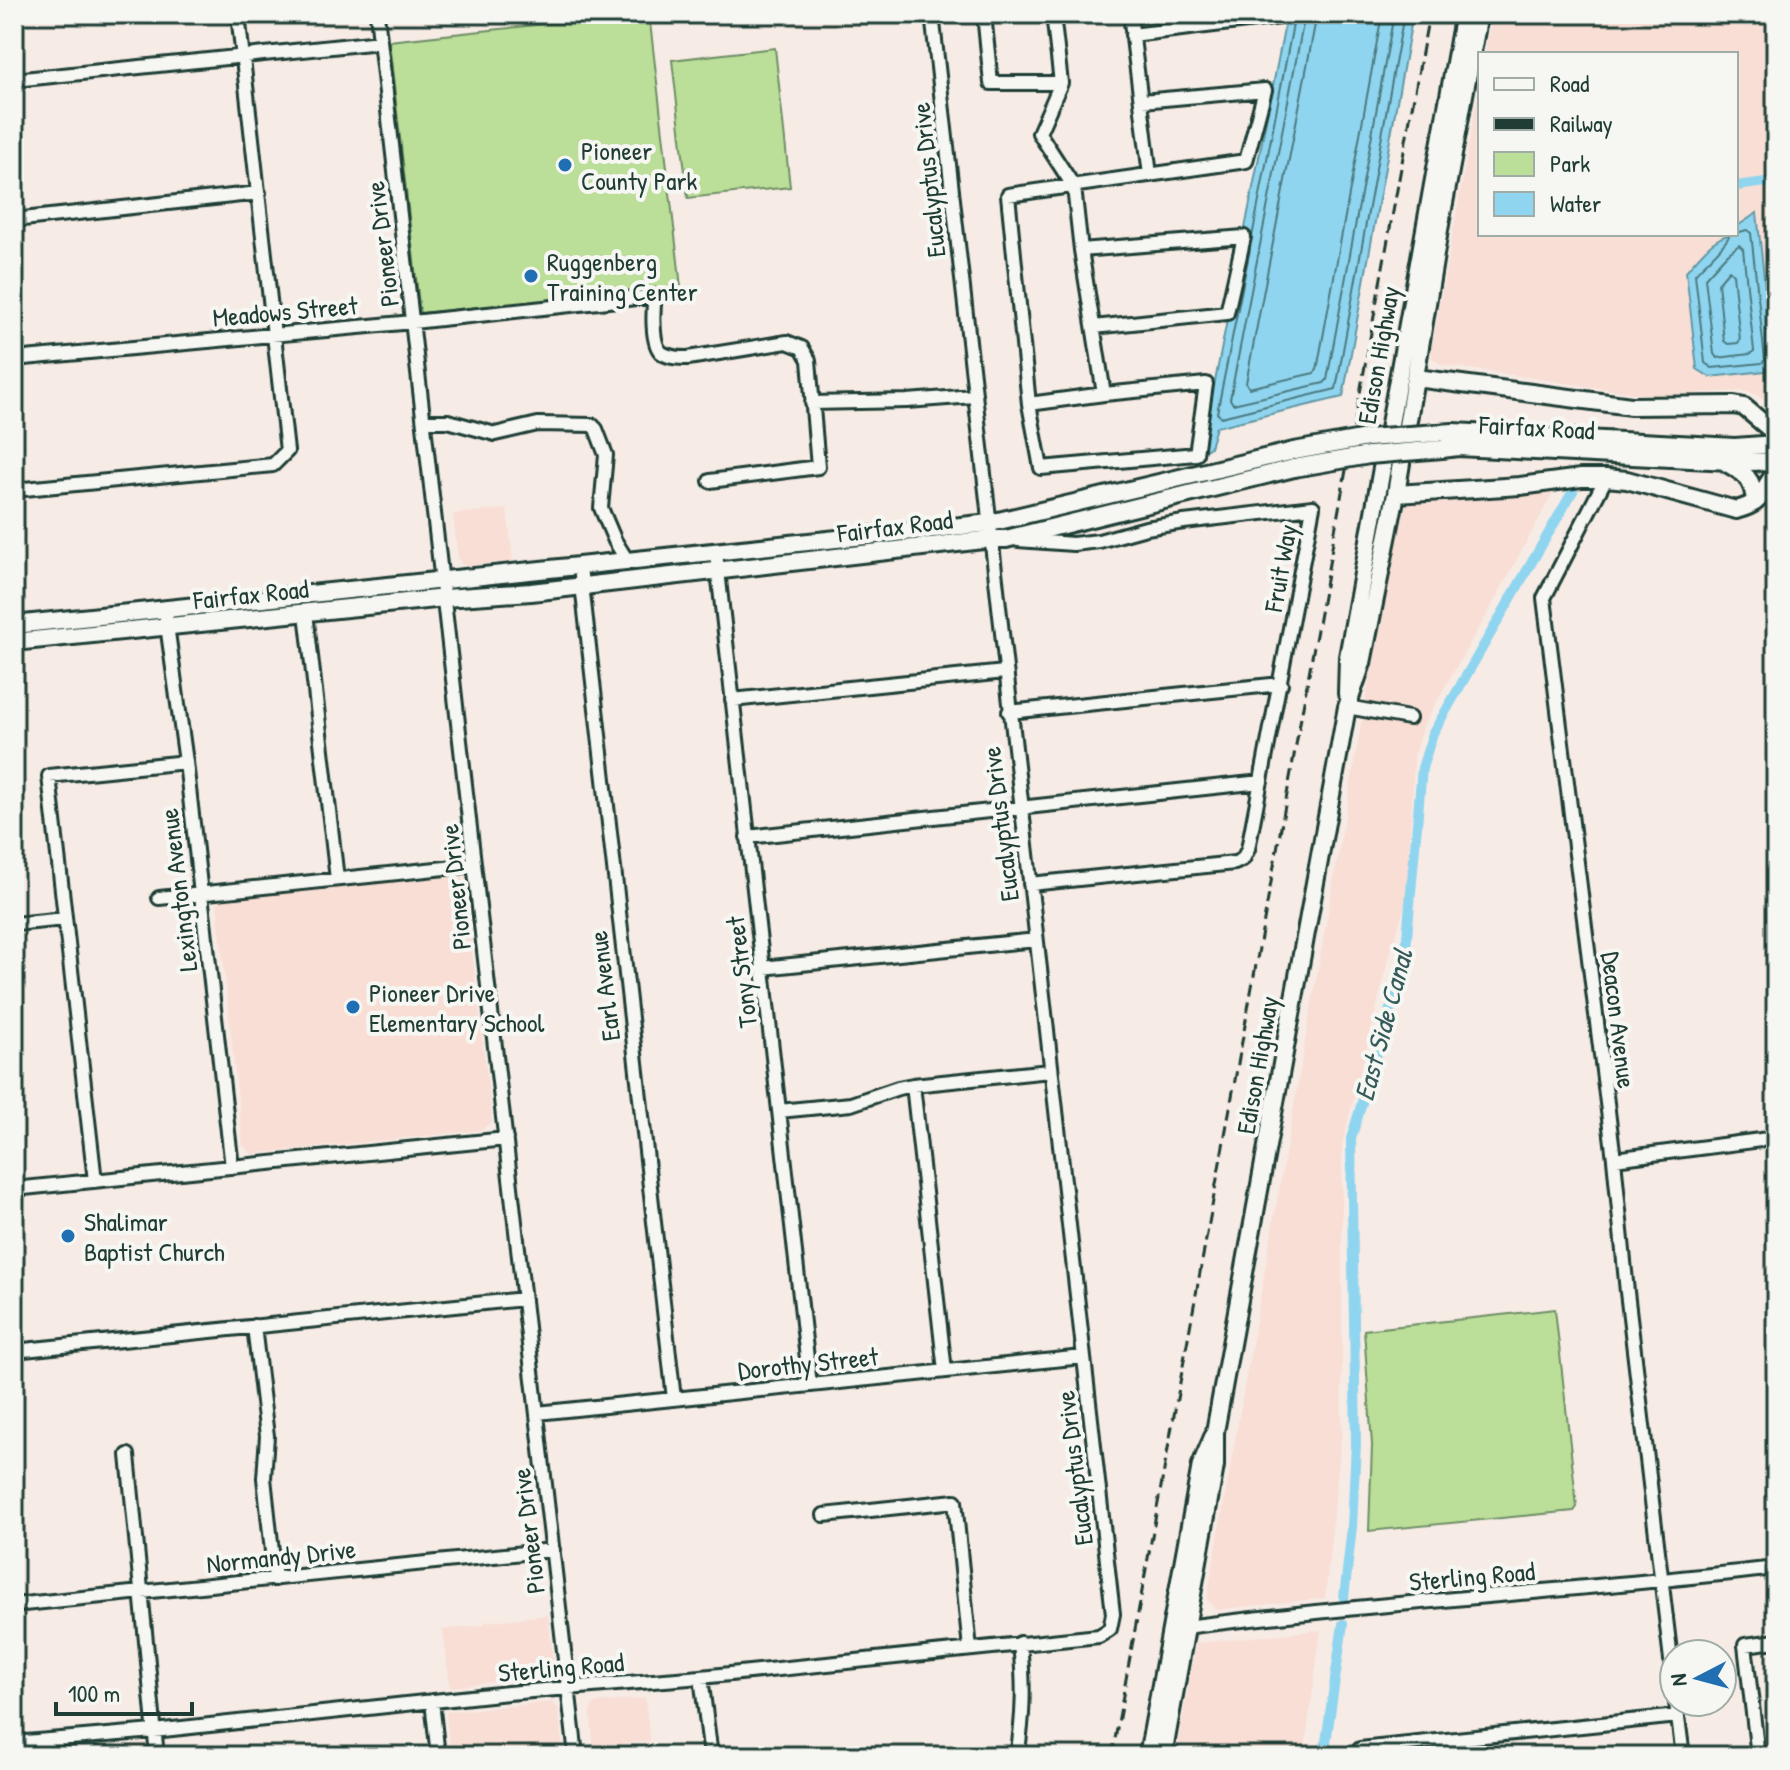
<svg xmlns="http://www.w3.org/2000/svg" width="1790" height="1770" viewBox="0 0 1790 1770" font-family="'Patrick Hand',sans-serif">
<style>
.built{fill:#f8ded5}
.green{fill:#bbde98;stroke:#6d8e66;stroke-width:2}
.water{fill:#8fd5f0;stroke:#6298a5;stroke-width:2}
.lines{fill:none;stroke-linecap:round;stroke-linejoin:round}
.shore{stroke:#4c7a7f;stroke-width:2}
.canal{stroke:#8fd5f0;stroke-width:10}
.minor-casing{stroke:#1f3d34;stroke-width:18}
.major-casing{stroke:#1f3d34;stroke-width:22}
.minor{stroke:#f6f6f2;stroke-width:12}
.major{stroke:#f6f6f2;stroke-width:16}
.rail{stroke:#1f3d34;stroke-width:3;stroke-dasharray:12 6;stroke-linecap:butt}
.major-bridge-casing{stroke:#1f3d34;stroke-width:22;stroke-linecap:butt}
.major-bridge{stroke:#f6f6f2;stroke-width:16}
.poi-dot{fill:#1f6fb2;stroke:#f6f6f2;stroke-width:3}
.labels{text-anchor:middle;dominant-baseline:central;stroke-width:8;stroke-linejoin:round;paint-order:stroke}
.poi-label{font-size:26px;fill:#1f3d34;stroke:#f6f6f2;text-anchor:start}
.street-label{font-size:26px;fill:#1f3d34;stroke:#f6f6f2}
.water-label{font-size:28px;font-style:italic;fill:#355b5a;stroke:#f6f6f2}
</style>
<rect width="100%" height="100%" fill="#f7ebe5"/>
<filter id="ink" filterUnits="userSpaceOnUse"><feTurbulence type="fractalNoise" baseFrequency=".0125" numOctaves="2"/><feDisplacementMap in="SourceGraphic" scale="16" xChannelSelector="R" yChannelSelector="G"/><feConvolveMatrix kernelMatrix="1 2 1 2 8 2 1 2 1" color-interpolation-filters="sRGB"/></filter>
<g filter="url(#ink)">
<path class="built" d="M1492 14H1776V413L1759 396 1745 391 1648 395 1443 365 1432 358 1431 352 1480 83V234H1736V54H1485Z
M1554 491 1489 611 1471 641 1424 724 1414 757 1407 899 1389 958 1342 1145V1429L1325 1598 1215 1610 1207 1599 1400 504Z
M507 509 513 561 467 566 461 564 458 558 453 514Z
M462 867 492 1121 482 1130 252 1154 243 1146 216 893Z
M548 1615 554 1670 552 1675 450 1687 443 1630 485 1625V1622Z
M1321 1630 1304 1756H1176L1196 1643Z
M645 1698 650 1741 594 1747 590 1712 592 1706 597 1703Z
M552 1702 558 1708 563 1751 519 1756H451L446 1712Z
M158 1741 160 1756H125L124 1745Z"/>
<path class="green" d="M638 14H649L681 287 420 313 389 41Z
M775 48 790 187 688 198 672 60Z
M1555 1309 1577 1507 1574 1511 1369 1531 1372 1445 1364 1330Z"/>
<path class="water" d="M1287 14H1413L1343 397 1216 427 1210 447 1201 453Z
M1757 213 1774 370 1710 377 1697 369 1686 271C1700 256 1714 234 1736 234V227Z"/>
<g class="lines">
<path class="shore" d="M1305 14 1230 399 1233 404 1324 383 1327 380 1394 14
M1317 14 1246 383 1249 388 1314 373 1317 370 1382 14
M1730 234C1726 246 1704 263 1695 274L1705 363 1712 368 1762 363 1765 360 1751 233 1747 230 1736 233
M1252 237 1295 14
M1739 245 1743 249 1754 351 1750 354 1717 358 1714 354 1705 278 1724 257Z
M1250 249 1217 413 1221 417 1336 389 1404 14
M1729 270 1733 274 1740 340 1738 343 1728 344 1724 341 1718 283Z"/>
<path class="canal" d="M1736 186 1766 182 1776 184
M1344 1598 1352 1527 1356 1443 1351 1139 1405 960 1422 768 1433 733 1573 491
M1324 1756 1343 1624"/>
<g class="minor-casing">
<path id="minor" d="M377 14 576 1756
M984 14 991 83H1061
M1053 14 1061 83 1039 133 1074 187 1081 250 1104 394
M1130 14 1150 175
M1132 35 1280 17 1281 14
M14 80 380 42
M14 220 259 193
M1081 250 1244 237 1227 313 1094 327
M14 359 413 322 655 296C653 309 651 345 662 353 670 358 679 358 688 358L787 342 802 348 809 360 818 467 710 481
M812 403 907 401 974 396
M1029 404 1104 394 1206 384 1196 454 1041 468 1029 404 1008 195 1246 161 1265 90 1142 101
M425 421H448L495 434 538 424 592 425 596 429 606 455 601 508 615 541 628 562
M1606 478 1544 598 1614 1159 1627 1292 1674 1685
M14 490 273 465 287 451 238 14
M1018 540 1073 544 1099 541 1146 528 1184 522 1313 507 1248 849 1243 859 1235 863 1030 884
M716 553 810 1385
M580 567 674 1399
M306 613 337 879
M166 618 186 762 232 1167
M732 700 1005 672
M1347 707 1409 718
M1009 712 1281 684
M747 837 1261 782
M159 898 474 865
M14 924 65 919
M762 968 1036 940
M913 1085 945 1371
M779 1111 851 1104 898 1088 913 1085 1050 1071
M1614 1159 1776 1138
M95 1181 49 776 186 762
M14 1189 506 1139
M254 1326 267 1436 264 1478 275 1579
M14 1351 524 1299
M537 1413 1083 1357
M128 1455 157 1756
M824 1515 955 1501 970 1649
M14 1605 553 1550
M1178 1628C1377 1602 1577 1591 1776 1568
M701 1677 711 1756
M432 1701 438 1756
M1676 1702 1683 1756
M14 1743 154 1731 508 1693 701 1677 1099 1636 1110 1629 1113 1614 932 14
M1360 1749 1678 1716
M1017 1756C1024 1714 1024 1685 1020 1643
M1758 1756 1745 1645 1776 1641"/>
</g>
<g class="major-casing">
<path id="major" d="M1416 378 1631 406 1734 405 1744 407 1776 434
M1438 433 1453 432 1735 447 1776 444
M1442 449 1458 447 1749 462 1776 461
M1725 462C1745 473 1753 478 1755 502
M1396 494 1520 486 1581 478H1606L1627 480 1736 510C1767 502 1759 491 1776 473
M14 625 990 523 1294 451
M14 642 445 598 531 592 992 539H1006L1294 468
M1347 694 1348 657 1462 24 1470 14
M1148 1756 1201 1465 1213 1437
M1163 1756 1215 1466V1432L1347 707 1362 663 1396 494 1439 230 1477 25 1476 14"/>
</g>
<use href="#minor" class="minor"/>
<use href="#major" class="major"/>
<path class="rail" d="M1112 1756 1429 14"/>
<g class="major-bridge-casing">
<path id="major-bridge" d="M1294 451 1367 438 1438 433
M1294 468 1369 455 1442 449"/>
</g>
<use href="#major-bridge" class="major-bridge"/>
</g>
</g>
<g class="poi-dot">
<circle cx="565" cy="165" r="8"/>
<circle cx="531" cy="276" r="8"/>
<circle cx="353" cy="1007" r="8"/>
<circle cx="68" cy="1236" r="8"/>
</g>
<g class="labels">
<g class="poi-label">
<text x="581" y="150">Pioneer<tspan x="581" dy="30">County Park</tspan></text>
<text x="547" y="261">Ruggenberg<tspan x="547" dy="30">Training Center</tspan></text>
<text x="369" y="992">Pioneer Drive<tspan x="369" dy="30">Elementary School</tspan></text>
<text x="84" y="1221">Shalimar<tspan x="84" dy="30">Baptist Church</tspan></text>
</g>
<g class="street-label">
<text transform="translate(928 180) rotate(-96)">Eucalyptus Drive</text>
<text transform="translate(382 244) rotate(-97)">Pioneer Drive</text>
<text transform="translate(285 311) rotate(-5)">Meadows Street</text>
<text transform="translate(1378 355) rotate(-80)">Edison Highway</text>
<text transform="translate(1537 427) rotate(3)">Fairfax Road</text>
<text transform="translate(895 526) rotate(-7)">Fairfax Road</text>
<text transform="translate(1280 568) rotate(-80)">Fruit Way</text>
<text transform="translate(251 594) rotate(-6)">Fairfax Road</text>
<text transform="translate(1000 824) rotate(-97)">Eucalyptus Drive</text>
<text transform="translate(455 887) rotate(-96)">Pioneer Drive</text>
<text transform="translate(178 890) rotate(-97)">Lexington Avenue</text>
<text transform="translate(741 972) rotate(-97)">Tony Street</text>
<text transform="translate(604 986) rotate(-97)">Earl Avenue</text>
<text transform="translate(1619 1020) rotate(83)">Deacon Avenue</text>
<text transform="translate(1257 1065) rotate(-80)">Edison Highway</text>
<text transform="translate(808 1363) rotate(-6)">Dorothy Street</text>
<text transform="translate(1074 1468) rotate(-97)">Eucalyptus Drive</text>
<text transform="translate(528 1531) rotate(-97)">Pioneer Drive</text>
<text transform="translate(281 1556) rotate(-6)">Normandy Drive</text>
<text transform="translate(1472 1576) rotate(-5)">Sterling Road</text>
<text transform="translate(561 1667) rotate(-5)">Sterling Road</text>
</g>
<g class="water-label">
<text transform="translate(1383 1025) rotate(-75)">East Side Canal</text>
</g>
</g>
<rect width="1790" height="1770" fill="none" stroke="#f6f6f2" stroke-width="48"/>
<rect x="24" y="24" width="1742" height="1722" fill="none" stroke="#1f3d34" stroke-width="3" filter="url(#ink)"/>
<rect x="1478" y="52" width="260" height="184" fill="#f6f6f2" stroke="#a0aca6" stroke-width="2"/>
<rect x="1494" y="78" width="40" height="12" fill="#f6f6f2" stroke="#a0aca6" stroke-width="2"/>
<text x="1550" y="92" font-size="24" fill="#1f3d34">Road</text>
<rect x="1494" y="118" width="40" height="12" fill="#1f3d34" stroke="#a0aca6" stroke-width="2"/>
<text x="1550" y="132" font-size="24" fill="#1f3d34">Railway</text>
<rect x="1494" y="152" width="40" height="24" fill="#bbde98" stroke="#a0aca6" stroke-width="2"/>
<text x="1550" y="172" font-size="24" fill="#1f3d34">Park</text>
<rect x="1494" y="192" width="40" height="24" fill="#8fd5f0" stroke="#a0aca6" stroke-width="2"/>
<text x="1550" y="212" font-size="24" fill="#1f3d34">Water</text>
<g transform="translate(1698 1678) rotate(264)"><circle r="38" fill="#f6f6f2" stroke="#a0aca6" stroke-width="2"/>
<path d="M0-6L14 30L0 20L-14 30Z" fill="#1f6fb2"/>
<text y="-12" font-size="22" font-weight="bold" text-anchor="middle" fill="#1f3d34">N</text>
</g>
<path d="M56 1702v12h136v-12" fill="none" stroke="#1f3d34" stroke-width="4"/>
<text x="68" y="1702" font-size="24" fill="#1f3d34" stroke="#f6f6f2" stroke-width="6" paint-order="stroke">100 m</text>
</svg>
